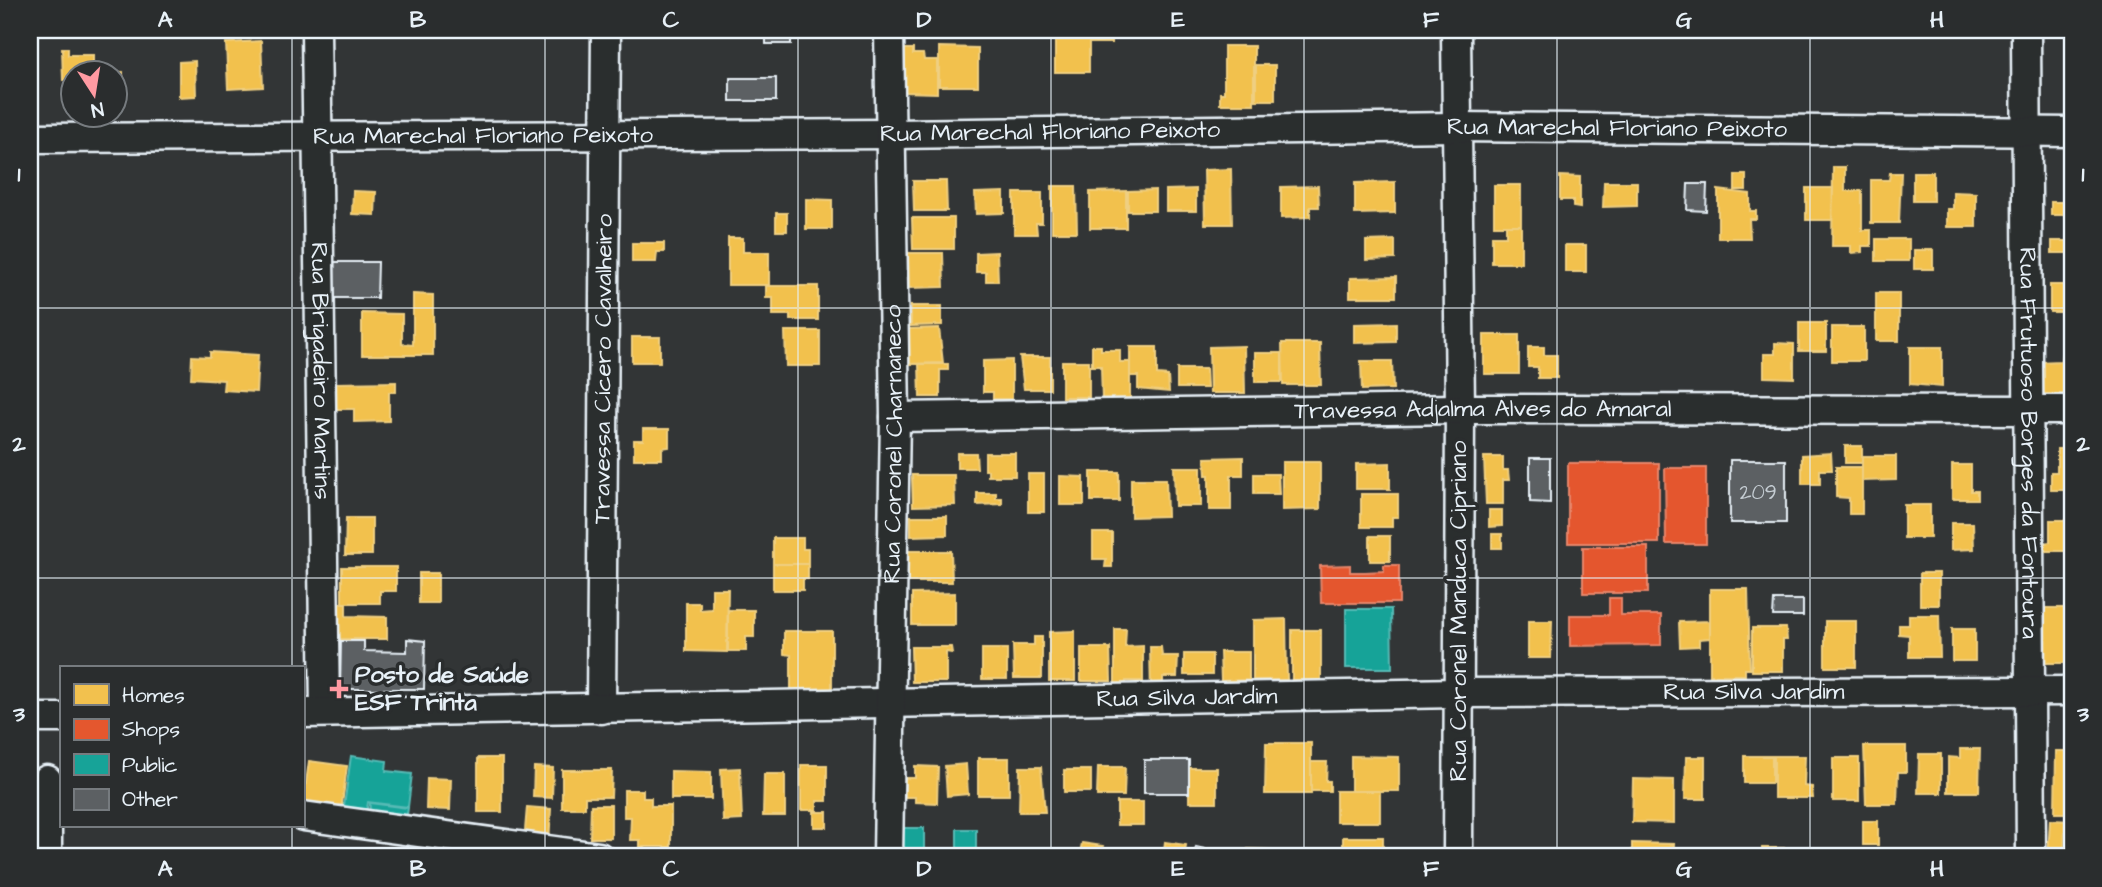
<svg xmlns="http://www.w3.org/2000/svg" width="2102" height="887" viewBox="0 0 2102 887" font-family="'Architects Daughter',sans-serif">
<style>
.homes{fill:#f2c14e;stroke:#efcf81;stroke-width:2}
.shops{fill:#e4572e;stroke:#e5856b;stroke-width:2}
.public{fill:#17a398;stroke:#56bab5;stroke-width:2}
.building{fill:#5c6063;stroke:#e8f1f8;stroke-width:2}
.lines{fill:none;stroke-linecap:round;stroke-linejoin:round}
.minor-casing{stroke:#e8f1f8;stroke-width:33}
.minor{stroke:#2a2d2e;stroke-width:28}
.grid{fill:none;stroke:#e8f1f8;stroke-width:2;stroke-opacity:0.55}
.poi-dot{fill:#ff9aa2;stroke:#2a2d2e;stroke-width:2.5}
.labels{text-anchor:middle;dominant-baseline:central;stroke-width:7;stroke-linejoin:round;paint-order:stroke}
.number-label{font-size:21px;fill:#c5cdd3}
.street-label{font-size:24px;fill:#e8f1f8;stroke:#2a2d2e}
.poi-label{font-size:24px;font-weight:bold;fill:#e8f1f8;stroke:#2a2d2e;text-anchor:start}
.neatline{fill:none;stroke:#e8f1f8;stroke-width:2.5}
.grid-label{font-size:23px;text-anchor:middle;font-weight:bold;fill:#e8f1f8}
</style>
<rect width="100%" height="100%" fill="#323536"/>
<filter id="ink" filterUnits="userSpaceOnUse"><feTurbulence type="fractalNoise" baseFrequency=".0143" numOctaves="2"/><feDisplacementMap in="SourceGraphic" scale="14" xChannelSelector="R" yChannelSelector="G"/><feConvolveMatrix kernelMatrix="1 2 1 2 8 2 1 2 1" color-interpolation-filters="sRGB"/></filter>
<g filter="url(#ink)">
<path class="homes" d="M1055 30H1112V43H1089V72H1055Z
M261 41 263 87 228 89 226 43Z
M1224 46H1254V104H1220V93H1224Z
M939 47 978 48V86H939Z
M62 48H68V55H93V74H74V80H63Z
M903 49H913V54H923L924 60H937V93L903 92Z
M195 61 196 96 179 97V62Z
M1256 65H1275V100H1256Z
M30 68H34V93H30Z
M123 72V92H116V74L104 73Z
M1833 167H1845V191H1862V230H1871V246H1862V252L1851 253V246H1832Z
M1231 169 1232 224H1205L1204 170Z
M1913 172H1933V201H1913Z
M1890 173H1901L1899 223H1871V180H1889Z
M1735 175H1746V190H1735Z
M1560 176 1580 177V208L1573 207V200H1560Z
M913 181H946L947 211H914Z
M1395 182V213L1355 214V183Z
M1604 182H1637V206L1603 207Z
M1494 185H1521V225H1494Z
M1052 186H1076L1077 232H1052Z
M1318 186 1319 207H1310V217L1281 218V187Z
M1806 188H1833L1832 220H1806Z
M1196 189V211H1166V190Z
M1155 190V211H1128V191Z
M1718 190 1750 194V211H1756V219H1749L1750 238H1718Z
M353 191 376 192 375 215 352 214Z
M1126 191V228H1090V192Z
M1004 192V213L976 214 975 193Z
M1953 192 1976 193V227H1947V209H1953Z
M1014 193H1042V223H1036L1037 234H1014Z
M806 199 832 200V229H806Z
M2051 202H2066L2067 215H2051Z
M776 213H787V231H776Z
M912 218H954V249H913Z
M1506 225H1521V263H1492V236H1506Z
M728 238H743V252H769V285H728Z
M1876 239H1909V261H1876Z
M1395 240V259L1366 260V241Z
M2052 241H2072V253H2052Z
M632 243H664V252H657L656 262H632Z
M1565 245H1586V272H1565Z
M1914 250H1933V269H1914Z
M997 252 998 281H986V272H976V253Z
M908 253H943L944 287 909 288Z
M1396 277V297H1350V278Z
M2050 285H2069V312H2050Z
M766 286H818V320H790V315H773V298H766Z
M1876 293H1899V341H1876Z
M413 294 433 295V355H362V313L402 314V344L413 345Z
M911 306H942V325L911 326Z
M1396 323V342L1354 343V324Z
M1799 323H1826V351H1799Z
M1832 327H1864V361H1832Z
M939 328 943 363 905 364V329Z
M785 331H820V366H786Z
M1484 335H1519V374H1484Z
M632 337H660V362H632Z
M1282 343H1320L1321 385H1283Z
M1775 343 1794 344V378L1764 377V354H1775Z
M1092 346H1101V350H1120V362H1130V400H1102L1101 366H1092Z
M1244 346 1245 393H1210L1209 347Z
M1130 347H1157V375L1168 376 1169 392 1138 389V376H1130Z
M1528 347H1544V355H1557V378H1538V367H1528Z
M1910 347H1942V387L1910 384Z
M210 352 258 355 256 392 223 390 224 380 191 378 192 356 210 357Z
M1255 353H1282V382H1255Z
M2062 353 2069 354V399H2039L2038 362 2061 361Z
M1020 357H1050V389H1024Z
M1012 360V399H993V392H983V361Z
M1062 361H1089V397H1062Z
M1361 361H1392L1393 389 1362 390Z
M919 364H948V370H940V397H920Z
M1177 369H1206L1207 388H1177Z
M396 382V392H389V421L354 422V409H336V383Z
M643 429H669V447L662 448V459H634V440H643Z
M1845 446H1862V463H1845Z
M2057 449H2072V490H2051V472H2057Z
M957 453H976L977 468H957Z
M985 453H1015V476H988V470H985Z
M1831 453 1832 470H1820V484H1802V455Z
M1862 456H1896V480L1862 481Z
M1243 457V475H1231V510H1209V475H1206L1205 458Z
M1484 457H1503V470H1508L1509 480H1503V504H1486Z
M1282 462H1320V509L1282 510Z
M1390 463V489H1356V464Z
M1952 465H1971V491H1977V499H1952Z
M1174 467H1201V506H1175Z
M1836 467H1862V514H1849V498L1836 497Z
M1091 472H1119V501H1091Z
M1028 474H1044V512H1028Z
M1254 474H1278L1279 494H1254Z
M912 475H954L955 505 913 506Z
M1060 476 1084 477V505H1060Z
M1131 479H1166L1167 516 1131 517Z
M977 493H996V498H1002V504L977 505Z
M1361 494H1398V517H1392V527H1361Z
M1904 505H1930V538H1904Z
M1489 510H1502V526L1489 527Z
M911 516H947V535L911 536Z
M346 518H372V555H345Z
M2050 520H2072V551H2043L2042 543 2050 542Z
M1951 523H1973L1974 549 1951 550Z
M1093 533H1112V567H1105L1106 559H1093Z
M1492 534H1502V548H1492Z
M1370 536H1390V561H1370Z
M773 538H803V549H808V564H773Z
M906 551H951L952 582H906Z
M773 564H808V579H803V590H773Z
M342 567H396V591H380V603H342Z
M419 573H438V603H419Z
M1920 573H1939V605H1920Z
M712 589H728L727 652 686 651V603H700V610L712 609Z
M1710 589H1748L1750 669H1745V675H1710Z
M955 593V625H912V594Z
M331 603H346V616L387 617V639H331Z
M2037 608H2072V663H2033Z
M728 610H754V637H746V651H728Z
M1909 615H1939L1940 657H1909V635L1899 634V625H1909Z
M1286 619 1287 680H1253V620Z
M1528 621H1552L1551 658H1528Z
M1710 621V638L1699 639V646L1680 647 1679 622Z
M1825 621H1856V667H1825Z
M1752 628H1786L1787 640H1783V671H1752Z
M1115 629H1126L1125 647 1143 646V681H1126L1125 696H1115Z
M1952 629H1975V661H1952Z
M1292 630H1321V680H1292Z
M784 631H832V694H791V655L784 654Z
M1075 631V681H1049V632Z
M1034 637H1042V678H1014L1013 645H1034Z
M911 647H951L952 653 946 652V682H912Z
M1150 647H1161L1162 656H1178L1177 677H1163V695H1151Z
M1081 648H1110L1111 681H1081Z
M982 649H1007V679H982Z
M1220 652H1249V680L1221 681Z
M1184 654H1212V675H1184Z
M1266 743H1311V794H1265Z
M1864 746H1906V772H1898L1897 804H1866Z
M1960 749H1980L1979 792H1948V757L1960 758Z
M2056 751H2072V813H2055Z
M1919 754H1941V793H1918Z
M1351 756 1399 757V791H1351Z
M1744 756H1772V783H1744Z
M1774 756H1805L1804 786 1812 787 1813 798H1774Z
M1686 757H1705V799H1685Z
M478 758H502V812H478Z
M978 758H1009V795H978Z
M1833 758H1859V801H1833Z
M309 761 347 766 342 804H345L344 810 303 805Z
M1311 762H1327L1326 781H1330V791H1311Z
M966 764 968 794 947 796 945 766Z
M801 765H827V801H817V810H801Z
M915 766 938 767 937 803 915 802V797H905V778H915Z
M534 767 553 768 552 798 533 797Z
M1020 767H1041L1045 812H1019Z
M1098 767H1125L1124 796H1097Z
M740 768 742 820 723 821 721 769Z
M1189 768H1217V802H1189Z
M562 770H612L611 797H585V808H562Z
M1064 770H1091V792H1064Z
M671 771 711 772V799H671Z
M764 774H785V816H763Z
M427 778 451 779 450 810 426 809Z
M1633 779 1674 780V823L1632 822Z
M624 790H643V798H651V806H671V847H640V840H630L631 817H624Z
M1336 791H1380V822H1336Z
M1117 802H1143V825H1117Z
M591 805H611V838H590Z
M527 807 551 809 549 843 524 842Z
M814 812H827V827H814Z
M2050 820 2072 821V827L2065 826 2064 857H2048Z
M1863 821H1878V845H1863Z
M1343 837H1383V857H1343Z
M1165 842 1186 845 1184 857H1163Z
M1082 843 1103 846 1101 857H1079Z
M1632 843 1674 844 1673 857H1632Z
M1762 848H1794V857H1762Z
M1248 849 1271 850 1270 857H1247Z
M1314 850H1325L1328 857H1314Z"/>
<path class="shops" d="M1568 463H1659V543H1568Z
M1665 468H1706V544H1666Z
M1583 547H1648V593H1583Z
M1350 565V572H1365L1384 571V565H1399V603H1321L1320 566Z
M1609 598H1621V615H1661V645L1570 646V615H1609Z"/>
<path class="public" d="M1346 609H1391L1392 668H1346Z
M351 756 387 761 386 771 412 774 408 807 368 802 366 816 343 813Z
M370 803 408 808 406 821 369 816Z
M897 828H924V857H897Z
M957 829H976V852H957Z"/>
<path class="building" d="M766 30H791V44H766Z
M730 78H776V101H730Z
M1688 184H1707L1706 211 1687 210Z
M332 262H378L377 298H332Z
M1530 458H1550V503L1530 502Z
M1730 460H1786V523H1730Z
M1774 600H1803V616H1773Z
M407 639 425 641 424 689H340L341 641H364V651L407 652Z
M1144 760H1189V793H1144Z
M1196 847 1218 852V857H1194Z"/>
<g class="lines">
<g class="minor-casing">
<g id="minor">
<path id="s1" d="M316 30 325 712"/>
<path d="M1456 30 1460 409 1458 857"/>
<path id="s2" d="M2026 30 2031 857"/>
<path id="s3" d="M30 138 893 134 1456 127 2072 132"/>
<path id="s4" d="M895 417 1460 409 2072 410"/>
<path id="s5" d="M601 709 606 30"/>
<path id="s6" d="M303 713 1459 693 2072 691"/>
<path d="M30 718H61"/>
<path d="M47 780V857"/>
<path d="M303 816 599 857"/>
<path id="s7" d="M888 857 895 417 889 30"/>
</g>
</g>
<use href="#minor" class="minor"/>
</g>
</g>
<path class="grid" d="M292 30V668M545 30V857M798 30V857M1051 30V857M1304 30V857M1557 30V857M1810 30V857M30 308H2072M30 578H2072M292 826V857"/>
<path class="poi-dot" d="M335.5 678.5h7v7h7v7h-7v7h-7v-7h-7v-7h7z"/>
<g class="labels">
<g class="number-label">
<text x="1758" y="492">209</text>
</g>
<g class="street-label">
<text stroke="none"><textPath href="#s3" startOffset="1587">Rua Marechal Floriano Peixoto</textPath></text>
<text stroke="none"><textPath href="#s3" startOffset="1020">Rua Marechal Floriano Peixoto</textPath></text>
<text stroke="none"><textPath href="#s3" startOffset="453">Rua Marechal Floriano Peixoto</textPath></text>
<text stroke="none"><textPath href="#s5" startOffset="340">Travessa Cícero Cavalheiro</textPath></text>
<text stroke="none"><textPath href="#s1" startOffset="341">Rua Brigadeiro Martins</textPath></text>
<text stroke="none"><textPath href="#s4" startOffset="588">Travessa Adjalma Alves do Amaral</textPath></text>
<text stroke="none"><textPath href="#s7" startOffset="413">Rua Coronel Charnaneco</textPath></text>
<text stroke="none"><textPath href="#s2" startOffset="413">Rua Frutuoso Borges da Fontoura</textPath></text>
<text transform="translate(1459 611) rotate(-90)">Rua Coronel Manduca Cipriano</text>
<text stroke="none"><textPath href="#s6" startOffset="1451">Rua Silva Jardim</textPath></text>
<text stroke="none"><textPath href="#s6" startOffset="884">Rua Silva Jardim</textPath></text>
</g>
<g class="poi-label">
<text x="355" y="675">Posto de Saúde<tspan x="355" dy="28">ESF Trinta</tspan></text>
</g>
</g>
<rect width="2102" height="887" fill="none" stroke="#2a2d2e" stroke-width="77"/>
<rect x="60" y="666" width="245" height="161" fill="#2a2d2e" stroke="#767b7f" stroke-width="2"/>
<rect x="74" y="684" width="35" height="21" fill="#f2c14e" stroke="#767b7f" stroke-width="2"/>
<text x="122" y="702" font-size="21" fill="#e8f1f8">Homes</text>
<rect x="74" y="719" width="35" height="21" fill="#e4572e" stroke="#767b7f" stroke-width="2"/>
<text x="122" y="736" font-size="21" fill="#e8f1f8">Shops</text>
<rect x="74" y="754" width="35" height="21" fill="#17a398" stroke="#767b7f" stroke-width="2"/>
<text x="122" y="772" font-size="21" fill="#e8f1f8">Public</text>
<rect x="74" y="789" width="35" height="21" fill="#5c6063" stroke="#767b7f" stroke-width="2"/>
<text x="122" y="806" font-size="21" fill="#e8f1f8">Other</text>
<g transform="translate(94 94) rotate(168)"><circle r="33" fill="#2a2d2e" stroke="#767b7f" stroke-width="2"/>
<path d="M0-5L12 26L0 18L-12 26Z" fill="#ff9aa2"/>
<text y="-10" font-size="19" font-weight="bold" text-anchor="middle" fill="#e8f1f8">N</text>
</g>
<rect x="38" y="38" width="2026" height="810" class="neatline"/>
<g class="grid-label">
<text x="165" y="27">A</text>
<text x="418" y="27">B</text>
<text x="671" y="27">C</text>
<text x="924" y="27">D</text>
<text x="1178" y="27">E</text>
<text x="1431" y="27">F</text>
<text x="1684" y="27">G</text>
<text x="1937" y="27">H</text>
<text x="19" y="181">1</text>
<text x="2083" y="181">1</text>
<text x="19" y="451">2</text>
<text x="2083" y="451">2</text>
<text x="19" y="721">3</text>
<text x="2083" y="721">3</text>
<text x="165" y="876">A</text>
<text x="418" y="876">B</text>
<text x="671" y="876">C</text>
<text x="924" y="876">D</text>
<text x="1178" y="876">E</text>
<text x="1431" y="876">F</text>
<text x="1684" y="876">G</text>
<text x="1937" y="876">H</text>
</g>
</svg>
